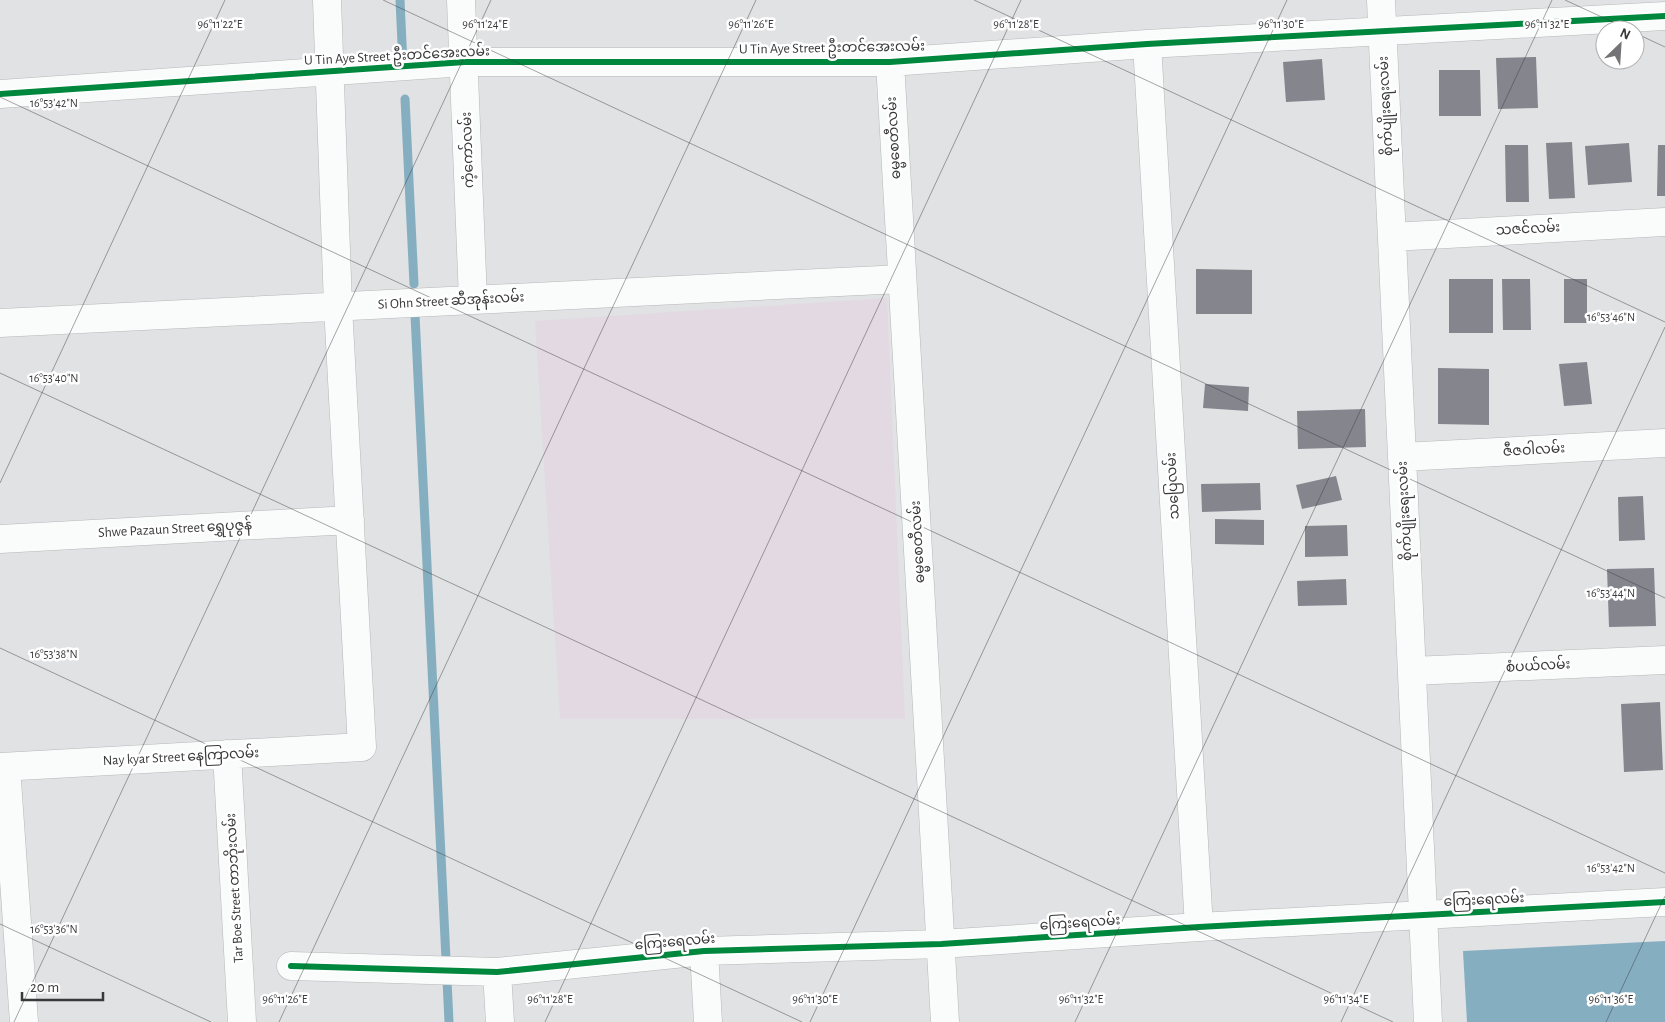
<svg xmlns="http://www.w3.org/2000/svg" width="1665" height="1022" viewBox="0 0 1665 1022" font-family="'Alegreya Sans','Noto Sans Myanmar',sans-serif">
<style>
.education{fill:#e2d9e2}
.water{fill:#85aec1}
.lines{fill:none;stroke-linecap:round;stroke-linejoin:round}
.stream{stroke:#85aec1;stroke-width:9}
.building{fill:#85858e}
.minor-casing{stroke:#b7b7b9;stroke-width:29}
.minor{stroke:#fafbfb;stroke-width:28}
.cycleway-casing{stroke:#fff;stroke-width:9}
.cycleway{stroke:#00873e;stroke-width:6}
.ticks{fill:none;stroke:#39393b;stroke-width:1;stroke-opacity:0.45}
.labels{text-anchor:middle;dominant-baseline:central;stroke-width:5;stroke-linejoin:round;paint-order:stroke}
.street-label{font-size:14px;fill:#39393b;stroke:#fff}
.ticks-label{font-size:12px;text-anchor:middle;fill:#39393b;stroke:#fff;stroke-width:5;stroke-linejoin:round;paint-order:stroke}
</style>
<rect width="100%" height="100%" fill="#e1e2e4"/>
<path class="education" d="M887 298 905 719H560L535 321Z"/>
<path class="water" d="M1665 941V1022H1467L1463 951Z"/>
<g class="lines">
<path class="stream" d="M400 0 403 65
M405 99 414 284
M415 315 449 1022"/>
</g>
<path class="building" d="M1536 57 1538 108 1498 109 1496 58Z
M1322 59 1325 100 1286 102 1283 62Z
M1439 70H1480L1481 116H1439Z
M1572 142 1575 198 1549 199 1546 143Z
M1629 143 1632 182 1588 185 1585 146Z
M1505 145H1528L1529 202H1506Z
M1658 145H1665V196H1657Z
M1196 269 1252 270V314H1196Z
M1449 279H1493V333H1449Z
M1502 279H1530L1531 330H1503Z
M1564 279H1587V323H1564Z
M1587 362 1592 404 1564 406 1559 364Z
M1438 368 1489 369V425L1438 424Z
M1205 384 1249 387 1248 411 1203 408Z
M1365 409 1366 447 1298 449 1297 411Z
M1336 476 1342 500 1302 509 1296 485Z
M1260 483 1261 510 1202 512 1201 484Z
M1643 496 1645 540 1619 541 1618 497Z
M1215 519 1264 520V545L1215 544Z
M1347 525 1348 556 1305 557V526Z
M1654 568 1656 626 1609 627 1607 569Z
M1346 579 1347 605 1298 606 1297 581Z
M1660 702 1663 770 1624 772 1621 704Z"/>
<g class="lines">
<g class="minor-casing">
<path id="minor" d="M461 0 473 300
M1381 0 1428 1022
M1147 44 1199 927
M890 62 945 1022
M0 94 465 62H890L1147 44 1665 16
M1392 237 1665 222
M0 323 902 279
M1402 457 1665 443
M0 539 350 520
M1412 671 1665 660
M227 754 242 1022
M0 767 362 747 338 306 327 0
M6 767 24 1022
M704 951 708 1022
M291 966 497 972 704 951 941 944 1199 927 1665 902
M497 972 500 1022"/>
</g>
<use href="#minor" class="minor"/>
<g class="cycleway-casing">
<path id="cycleway" d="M0 94 465 62H890L1147 44 1665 16
M291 966 497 972 704 951 941 944 1199 927 1665 902"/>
</g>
<use href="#cycleway" class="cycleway"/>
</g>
<path class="ticks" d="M383 0 1665 598M974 0 1665 322M1565 0 1630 30M1635 33 1665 47M0 97 1665 873M0 373 1393 1022M0 483 225 0M0 648 802 1022M0 924 211 1022M14 1022 491 0M279 1022 756 0M545 1022 1021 0M810 1022 1287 0M1075 1022 1552 0M1341 1022 1665 327M1606 1022 1665 896"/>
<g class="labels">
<g class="street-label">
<text transform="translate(832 48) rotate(-1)">U Tin Aye Street ဦးတင်အေးလမ်း</text>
<text transform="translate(397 56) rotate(-3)">U Tin Aye Street ဦးတင်အေးလမ်း</text>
<text transform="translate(1386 106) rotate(-93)">စိုက်ပျိုးရေးလမ်း</text>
<text transform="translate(894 138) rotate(-93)">ဓမ္မစေတီလမ်း</text>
<text transform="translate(468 150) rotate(-92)">ကံ့ကော်လမ်း</text>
<text transform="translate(1528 229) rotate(-3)">သဇင်လမ်း</text>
<text transform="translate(451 301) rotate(-3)">Si Ohn Street ဆီအုန်းလမ်း</text>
<text transform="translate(1534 450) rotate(-3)">ဇီဇဝါလမ်း</text>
<text transform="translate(1173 486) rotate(-93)">သပြေလမ်း</text>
<text transform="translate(1405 511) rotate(-93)">စိုက်ပျိုးရေးလမ်း</text>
<text transform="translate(175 529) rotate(-3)">Shwe Pazaun Street ရွှေပုဇွန်</text>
<text transform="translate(918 542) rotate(-93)">ဓမ္မစေတီလမ်း</text>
<text transform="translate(1538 666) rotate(-3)">စံပယ်လမ်း</text>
<text transform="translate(181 757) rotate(-3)">Nay kyar Street နေကြာလမ်း</text>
<text transform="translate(235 888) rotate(-93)">Tar Boe Street တာဘိုးလမ်း</text>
<text transform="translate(1484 900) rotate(-3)">ကြေးရေလမ်း</text>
<text transform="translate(1080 923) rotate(-4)">ကြေးရေလမ်း</text>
<text transform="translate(675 942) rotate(-5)">ကြေးရေလမ်း</text>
</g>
</g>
<g class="ticks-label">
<text x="220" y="28">96°11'22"E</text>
<text x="485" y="28">96°11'24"E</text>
<text x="751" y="28">96°11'26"E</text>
<text x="1016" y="28">96°11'28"E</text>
<text x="1281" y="28">96°11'30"E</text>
<text x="1547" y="28">96°11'32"E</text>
<text x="54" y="107">16°53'42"N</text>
<text x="1611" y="321">16°53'46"N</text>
<text x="54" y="382">16°53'40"N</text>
<text x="1611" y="597">16°53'44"N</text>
<text x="54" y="658">16°53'38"N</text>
<text x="1611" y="872">16°53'42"N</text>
<text x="54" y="933">16°53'36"N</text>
<text x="285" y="1003">96°11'26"E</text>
<text x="550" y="1003">96°11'28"E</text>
<text x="815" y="1003">96°11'30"E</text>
<text x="1081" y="1003">96°11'32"E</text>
<text x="1346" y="1003">96°11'34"E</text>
<text x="1611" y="1003">96°11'36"E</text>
</g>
<g transform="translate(1620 45) rotate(25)"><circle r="24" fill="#ffffff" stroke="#b0b0b1"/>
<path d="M0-4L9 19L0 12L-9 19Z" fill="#747476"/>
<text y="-8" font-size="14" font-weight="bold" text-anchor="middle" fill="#39393b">N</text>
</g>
<path d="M22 992v8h81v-8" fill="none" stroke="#39393b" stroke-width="2.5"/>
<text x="30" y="992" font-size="15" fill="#39393b" stroke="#ffffff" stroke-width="4" paint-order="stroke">20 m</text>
</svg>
